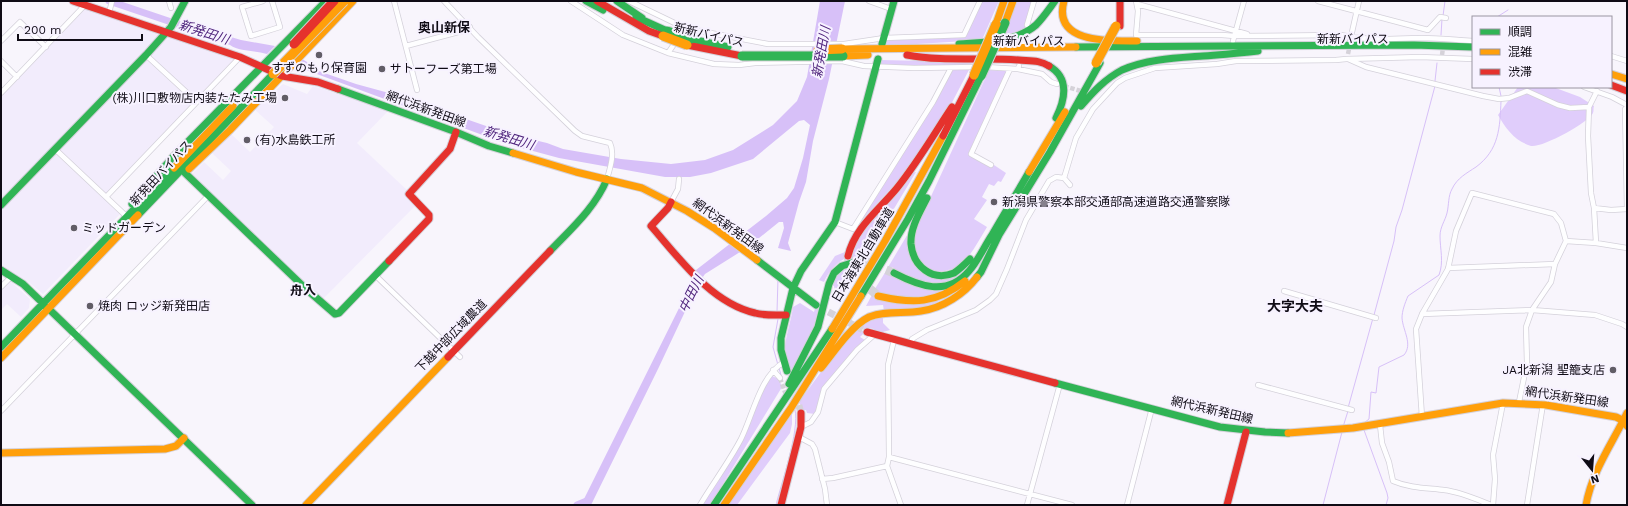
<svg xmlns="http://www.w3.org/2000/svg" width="1628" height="506" viewBox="0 0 1628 506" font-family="'Work Sans','Noto Sans JP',sans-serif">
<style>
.built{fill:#f2ecfc}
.forest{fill:#e0cdfb}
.water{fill:#d7c0f8}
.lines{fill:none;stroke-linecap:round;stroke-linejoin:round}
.stream{stroke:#d7c0f8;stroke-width:1}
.river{stroke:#d7c0f8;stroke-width:7}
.street-tunnel{stroke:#d5d2d9;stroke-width:4.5;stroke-dasharray:4.5 2;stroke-linecap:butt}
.secondary-tunnel{stroke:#d5d2d9;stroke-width:7;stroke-dasharray:7 3.5;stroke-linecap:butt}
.highway-tunnel{stroke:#d5d2d9;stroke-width:9;stroke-dasharray:9 4.5;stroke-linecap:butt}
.street-casing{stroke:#d4d1da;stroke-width:6}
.fast-casing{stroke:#d4d1da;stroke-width:9}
.slow-casing{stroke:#d4d1da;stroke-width:9}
.jam-casing{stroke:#d4d1da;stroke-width:9}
.street{stroke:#fefeff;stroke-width:4.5}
.fast{stroke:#30b455;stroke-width:7}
.slow{stroke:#ff9f0a;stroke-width:7}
.jam{stroke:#e5322d;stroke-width:7}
.fast-bridge-casing{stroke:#d1cfd4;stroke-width:11;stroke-linecap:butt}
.slow-bridge-casing{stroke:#d1cfd4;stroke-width:11;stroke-linecap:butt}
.jam-bridge-casing{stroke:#d1cfd4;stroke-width:11;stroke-linecap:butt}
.fast-bridge{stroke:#30b455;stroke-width:9}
.slow-bridge{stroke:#ff9f0a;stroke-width:9}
.jam-bridge{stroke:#e5322d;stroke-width:9}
.poi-dot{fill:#615d66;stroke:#f7f2ff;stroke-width:1.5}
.labels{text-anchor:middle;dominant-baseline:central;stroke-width:4;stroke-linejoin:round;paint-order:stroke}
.street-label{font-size:12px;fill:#0f0b15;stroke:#f7f2ff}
.poi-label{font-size:12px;fill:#0f0b15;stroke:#f7f2ff;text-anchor:start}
.neighbourhood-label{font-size:13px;font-weight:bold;fill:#0f0b15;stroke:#f7f2ff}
.water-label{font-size:13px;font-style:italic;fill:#4f247c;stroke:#f7f2ff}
.quarter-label{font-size:14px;font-weight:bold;fill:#0f0b15;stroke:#f7f2ff}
</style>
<rect width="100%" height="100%" fill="#f8f5fc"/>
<path class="built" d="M86 8 237 58 104 197 121 213 43 294 27 281 1 266V96Z
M283 84 307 94 313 86 389 110 357 143 408 191 416 205 323 299 192 174 204 162 223 180 231 171 212 153 230 133 250 152 274 127 254 109Z
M9 280 30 299 29 308 21 317 7 304 2 309 1 308V289Z"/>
<path class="forest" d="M981 1H999L982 40 884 46 885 40 965 36Z
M1017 1H1033L1024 30 1003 37Z
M880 60 972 62 971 65 925 68 880 65Z
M970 68 947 112 900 179 853 229 893 170 951 71 956 69Z
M989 70 1006 71 1005 77 969 152V155H971L991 166 994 165 1006 173 1001 182 998 181 994 186 989 184 982 197 987 200 974 219 987 227C979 240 971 256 960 266 956 269 950 269 945 271 929 275 915 261 914 245 914 240 915 234 916 229Z
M1518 87H1553L1580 97 1594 106C1593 108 1594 111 1593 113 1588 123 1542 148 1531 146 1515 141 1506 129 1498 115Z
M916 172 865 257H851L854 245 862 232 910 173Z
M909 232 923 272 961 275C934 291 917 283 892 267L889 270 887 269Z
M845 252 846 258C836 263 829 271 824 282L819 280 835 256Z
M849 264 851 273 853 275 840 297H838L836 299 834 286 830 284 831 280Z
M886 271 916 286H949L944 292 916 300 878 295 873 292Z
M974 278 930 307 884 311 883 305 866 306 873 293 876 296 918 305Z
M800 303 814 312 816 305 819 307 812 334 789 375C778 353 790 329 793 307Z
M883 317V323L890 330 879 333 874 331 873 329 870 328 866 330 859 327 864 323Z
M857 328 865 332 860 337 865 340 825 386 815 414 807 413 806 410 802 411 799 402 829 361Z
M772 376 779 379 782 387 710 505H702L724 469 768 379Z
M792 412V424L790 433 737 505H728Z"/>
<path class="water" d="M820 1H845L829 79 813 141 806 182 799 202 788 243 791 251 778 248 784 228 783 222H779L748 247 705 274 698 284 658 369 591 505H581L693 280 696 270 766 216 787 198 794 188 803 158 810 125 804 120 799 121 753 159 711 173 690 177H665L559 158 507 144 295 66 302 59 307 62 310 68 356 84 400 96 509 134 547 143 563 149 621 159 671 164 705 160 733 150 773 125 797 101 807 77Z
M184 23 241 40 275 46 267 54C255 50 240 52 230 45L181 28Z"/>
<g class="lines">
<path class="stream" d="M1443 16 1445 1
M1497 17 1508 10
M1441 35 1442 19
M1435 81 1437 63
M1499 87 1501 96
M777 312 778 279
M1374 315 1394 241 1396 227 1402 210 1435 86
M778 319 773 347 778 365
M779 368 781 375
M1348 408 1373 318
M1364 423 1369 419 1371 392 1376 393 1379 367 1404 355C1413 344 1403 331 1402 318 1402 311 1405 303 1408 296L1439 275C1444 262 1440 249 1440 236 1440 227 1445 221 1447 213 1449 205 1448 196 1452 189 1457 178 1467 173 1476 167 1499 150 1500 128 1501 101
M1343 427 1348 411
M1364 430 1387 493 1388 498 1386 505
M776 505C781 484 800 430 795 410
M1323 505 1342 432"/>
<path class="river" d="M109 1 189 28
M577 505 589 500"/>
<path class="street-tunnel" d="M1348 54 1350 44
M1442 55 1444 41
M1064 86 1084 92
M780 378 787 398"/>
<path class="secondary-tunnel" d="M819 307 867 332
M796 395 801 413"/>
<path class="highway-tunnel" d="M848 256 852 273 878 296
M861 260 894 273"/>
<g class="street-casing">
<path id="street" d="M169 1 171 8
M263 1 242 7 251 36 280 27 272 1
M394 1 417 90
M444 1 478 37 575 131 582 136 610 143C615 154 610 168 607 179
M571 1 623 35 668 53 714 64 739 65 755 63 842 61 864 66 914 68 977 67
M629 1 685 28 768 44H844L884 38 964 35 980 1
M869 1 891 9
M1136 1 1138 11 1136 35H1222L1235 36 1341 35C1367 41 1394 39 1421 38 1438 38 1456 40 1473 41
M1318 1 1428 30 1440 17 1446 18
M1137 4 1247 34
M109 13 112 1
M1027 25 1034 1
M1 41 20 22 46 47
M1233 41 1244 1
M1350 41 1359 1
M1023 43 1024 38
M406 46 466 30 470 27
M668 53 677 40
M146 55 197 102
M1611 56 1627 61
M1348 59 1366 67 1483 96 1499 99 1509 98 1527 91 1558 105 1570 108 1589 107
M1 61 17 77
M985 67 1018 69 1019 66
M1018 69 1042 74 1051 82 1057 84
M1584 87 1612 97 1627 105
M1 93 85 5
M55 149 124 214
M991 165 971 154 1010 69
M1064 178 1076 138 1093 109 1117 83 1125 78 1155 68 1217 64 1236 61 1336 60 1346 59 1420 57 1473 59
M106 197 240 57
M671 202 678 189 679 179
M1594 208 1611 210 1627 209 1625 109 1627 107
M835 222 853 229 933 102 951 68
M1566 241 1596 243 1627 248
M1596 243 1594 208 1591 193 1588 136 1589 107 1597 91
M1448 268 1555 264
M375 275 460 357
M1 287 12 276
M1284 291 1376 318
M1422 314 1532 310 1595 315 1622 324 1627 327
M894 340 888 365 889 457 887 466 901 505
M911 344 912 339 927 330 976 310 990 300 996 294 1007 269 1026 220 1049 181 1056 177 1064 178 1070 185
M773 370 780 378
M1258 385 1352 410
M1 411 208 196
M1422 417 1416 329 1422 314 1448 269 1456 231 1472 193 1554 214 1561 223 1566 241 1555 264 1551 282 1532 310 1526 327 1527 363 1519 402
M1380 425 1382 443 1389 462 1393 481C1409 488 1427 488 1444 490 1461 492 1476 499 1491 505
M801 427 811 422 818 412 824 389 857 350 874 335
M799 437 812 444 815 449 825 489 827 505
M889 457 1072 505
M822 479 833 478 887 466
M700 505C713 483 729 462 741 439 753 415 760 376 784 362
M1027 505 1060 384
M1127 505 1152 408
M1493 505 1495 479 1493 455 1503 403
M1527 505 1543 404"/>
</g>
<g class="fast-casing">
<path id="fast" d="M586 1 603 10
M617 1 642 18
M636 17 667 31
M691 39 728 47
M882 44 894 1
M959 44C984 42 1015 43 1036 25 1043 18 1049 9 1055 1
M1076 47 1414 45 1473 47
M1049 66C1070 78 1065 100 1056 118
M338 89 456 132 489 146 513 153
M1081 106C1093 92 1105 79 1122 70 1147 59 1176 58 1203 56 1222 55 1240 53 1258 51
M185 173 305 288 335 314 339 313 389 261
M927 198C920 212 910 228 911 244 913 266 932 282 954 273 960 269 965 264 970 259
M132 204 172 158 326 1
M1 205 146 55 171 27 185 1
M138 215 273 74
M550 251C571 229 595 208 607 179
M757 260 816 305
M1 270 23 284 252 505
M894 273C919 286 947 297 969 271 978 261 984 247 992 235 1004 214 1017 193 1029 172
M977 277 981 272 999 235 1050 152 1100 63
M861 296 908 219 929 181 981 76
M1 347 174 168
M787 371 781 350V338L793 288 801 271 835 222 878 59
M1055 383 1220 427 1265 432 1288 433
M789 384 818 327 829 284 834 273 842 266 861 260
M714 505 832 329"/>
</g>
<g class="slow-casing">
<path id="slow" d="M1064 1C1052 44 1111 41 1137 41
M1005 23 1013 1
M996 24 1004 1
M842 49 1076 47
M843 56 868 55
M1611 74 1627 79
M513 153 576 172 642 188 687 211 714 228 757 260
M174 168 233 106
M189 169 230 130 353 1
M1029 172 1065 112
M878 296C913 304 936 304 965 281
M832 329 885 241 943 136
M1 358 138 215
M821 368C834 352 851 326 869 317 886 310 904 314 921 311 943 308 964 294 977 277
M1288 433 1353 428 1503 403 1546 405 1616 417 1624 421 1627 426
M1 453 165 449 176 446 184 438
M306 505 448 357
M724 505 791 408 861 296
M1586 505C1592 471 1612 444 1627 413"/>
</g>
<g class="jam-casing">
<path id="jam" d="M73 1 240 57 282 76 318 82 338 89
M597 1 649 31 663 36
M1120 1V26
M687 45 742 56
M907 55C943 62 982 57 1019 60 1030 61 1040 60 1049 66
M1611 85 1627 91
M943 136 974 75
M671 202 668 208 651 226C679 258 711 303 755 313 765 316 776 315 786 315
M848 256C855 227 879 210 897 188 918 162 934 134 952 107
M389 261 429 219V215L409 194 450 149 456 132
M867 332 1055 383
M448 357 550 251
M781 505 801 427V413
M1227 505 1246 432"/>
</g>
<use href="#street" class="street"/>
<use href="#fast" class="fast"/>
<use href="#slow" class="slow"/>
<use href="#jam" class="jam"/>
<g class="fast-bridge-casing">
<path id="fast-bridge" d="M667 31 691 39
M742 56H843
M981 76 1005 23"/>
</g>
<g class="slow-bridge-casing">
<path id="slow-bridge" d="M663 36 687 45
M818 50 842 49
M1096 63 1116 26
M273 74 344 1
M974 75 996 24"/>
</g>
<g class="jam-bridge-casing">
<path id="jam-bridge" d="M294 44 334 1"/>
</g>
<use href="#fast-bridge" class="fast-bridge"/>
<use href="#slow-bridge" class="slow-bridge"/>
<use href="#jam-bridge" class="jam-bridge"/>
</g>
<g class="poi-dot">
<circle cx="319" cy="55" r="4"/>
<circle cx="382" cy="69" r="4"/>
<circle cx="285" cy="98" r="4"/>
<circle cx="247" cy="140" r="4"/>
<circle cx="994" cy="202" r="4"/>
<circle cx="74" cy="228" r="4"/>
<circle cx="90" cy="306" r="4"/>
<circle cx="1613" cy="370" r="4"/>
</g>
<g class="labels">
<g class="street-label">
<text transform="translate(709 35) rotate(13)">新新バイパス</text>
<text x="1353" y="39">新新バイパス</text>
<text x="1029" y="41">新新バイパス</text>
<text transform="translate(426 109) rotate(20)">網代浜新発田線</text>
<text transform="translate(161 173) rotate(-47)">新発田バイパス</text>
<text transform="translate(728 226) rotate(36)">網代浜新発田線</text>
<text transform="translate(863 255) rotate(-59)">日本海東北自動車道</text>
<text transform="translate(451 336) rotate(-46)">下越中部広域農道</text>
<text transform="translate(1567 397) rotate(8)">網代浜新発田線</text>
<text transform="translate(1212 410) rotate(13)">網代浜新発田線</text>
</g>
<g class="poi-label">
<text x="319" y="68" text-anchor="middle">すずのもり保育園</text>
<text x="390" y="69">サトーフーズ第工場</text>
<text x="277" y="98" text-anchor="end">(株)川口敷物店内装たたみ工場</text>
<text x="255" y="140">(有)水島鉄工所</text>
<text x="1002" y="202">新潟県警察本部交通部高速道路交通警察隊</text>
<text x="82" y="228">ミッドガーデン</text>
<text x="98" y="306">焼肉 ロッジ新発田店</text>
<text x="1605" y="370" text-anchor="end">JA北新潟 聖籠支店</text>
</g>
<g class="neighbourhood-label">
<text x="444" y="27">奥山新保</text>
<text x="303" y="290">舟入</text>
</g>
<g class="water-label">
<text transform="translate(204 32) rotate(18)">新発田川</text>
<text transform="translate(821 52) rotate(-80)">新発田川</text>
<text transform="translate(509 138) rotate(17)">新発田川</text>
<text transform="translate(691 294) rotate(-63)">中田川</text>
</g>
<g class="quarter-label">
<text x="1295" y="306">大字大夫</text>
</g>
</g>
<rect width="1628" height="506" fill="none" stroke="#0f0b15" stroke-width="4"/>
<rect x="1472" y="16" width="140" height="72" fill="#f7f2ff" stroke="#9a96a1"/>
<rect x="1480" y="29" width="20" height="6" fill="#30b455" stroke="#9a96a1"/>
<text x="1508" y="36" font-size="12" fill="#0f0b15">順調</text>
<rect x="1480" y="49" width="20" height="6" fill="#ff9f0a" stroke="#9a96a1"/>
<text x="1508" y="56" font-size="12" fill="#0f0b15">混雑</text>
<rect x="1480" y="69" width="20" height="6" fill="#e5322d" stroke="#9a96a1"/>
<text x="1508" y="76" font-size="12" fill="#0f0b15">渋滞</text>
<g transform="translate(1592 470) rotate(163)" stroke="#f7f2ff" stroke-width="3" paint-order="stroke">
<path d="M0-3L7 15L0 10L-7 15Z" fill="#0f0b15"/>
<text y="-6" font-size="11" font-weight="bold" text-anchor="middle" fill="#0f0b15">N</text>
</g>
<path d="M18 34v6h124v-6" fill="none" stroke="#0f0b15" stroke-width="2"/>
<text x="24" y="34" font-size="12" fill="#0f0b15" stroke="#f7f2ff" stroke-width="3" paint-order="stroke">200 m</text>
</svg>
